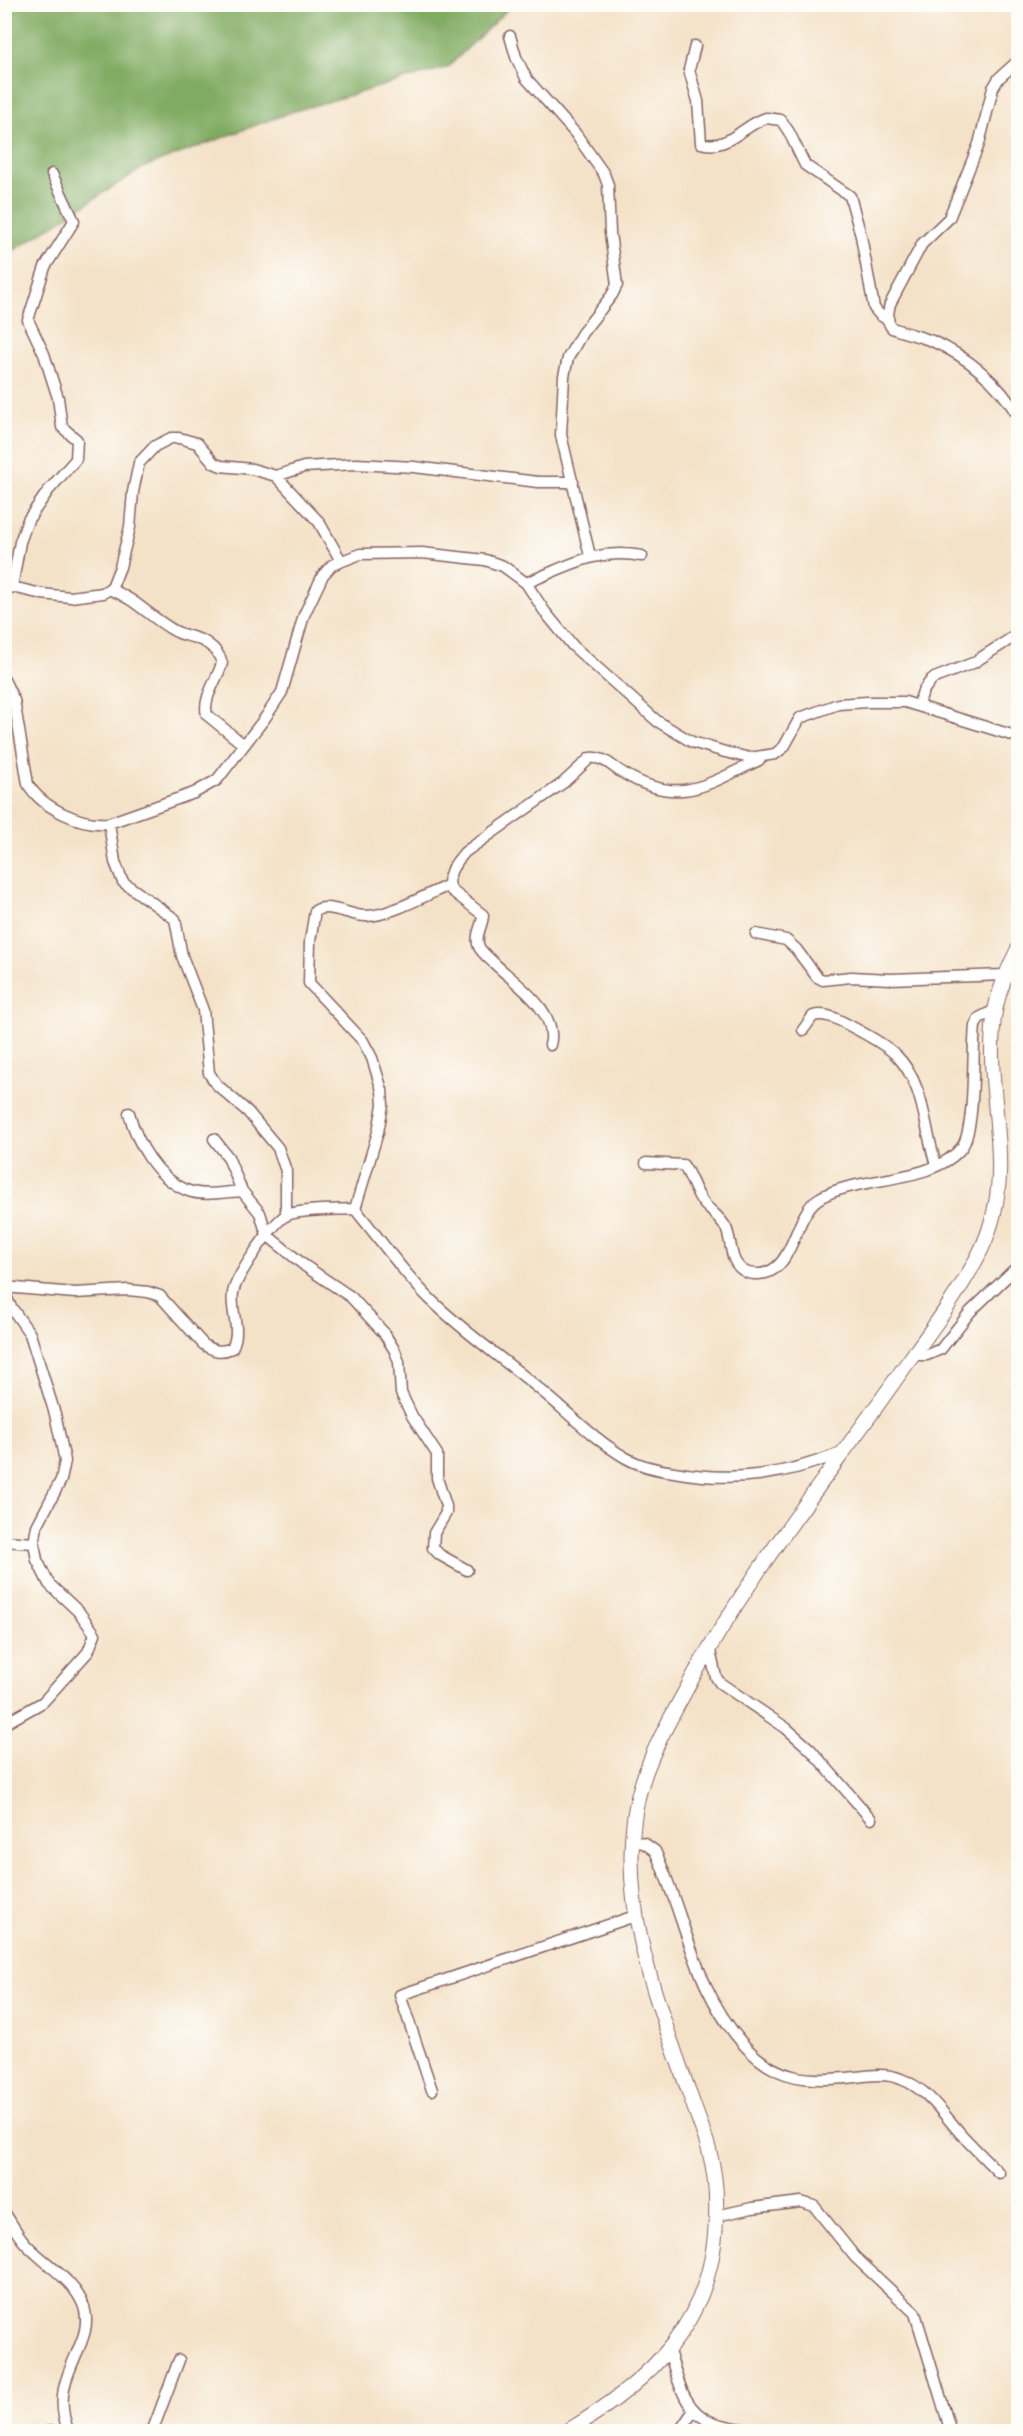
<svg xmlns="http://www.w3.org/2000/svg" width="1023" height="2436" viewBox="0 0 1023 2436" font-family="'IM FELL French Canon',serif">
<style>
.forest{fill:#80ab62;stroke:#656546;stroke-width:1.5}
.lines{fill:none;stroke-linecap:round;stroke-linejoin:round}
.minor-casing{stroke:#866362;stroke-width:13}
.tertiary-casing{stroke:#866362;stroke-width:16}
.minor{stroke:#fff;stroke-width:10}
.tertiary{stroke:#fff;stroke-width:14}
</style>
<rect width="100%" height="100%" fill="#fdfcf7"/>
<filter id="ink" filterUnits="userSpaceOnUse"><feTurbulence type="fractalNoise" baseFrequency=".0167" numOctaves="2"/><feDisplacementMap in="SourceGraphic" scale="12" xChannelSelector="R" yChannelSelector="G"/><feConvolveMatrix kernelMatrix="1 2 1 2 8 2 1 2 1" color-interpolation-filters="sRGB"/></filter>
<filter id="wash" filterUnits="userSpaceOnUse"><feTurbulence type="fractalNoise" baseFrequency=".008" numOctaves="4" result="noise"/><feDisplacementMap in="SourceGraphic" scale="24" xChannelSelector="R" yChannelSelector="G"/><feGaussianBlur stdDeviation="1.35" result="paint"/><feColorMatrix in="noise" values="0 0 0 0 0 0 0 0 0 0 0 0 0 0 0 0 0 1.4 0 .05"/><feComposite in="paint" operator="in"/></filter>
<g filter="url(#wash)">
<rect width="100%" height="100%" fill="#f4e2c8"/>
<path class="forest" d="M5 5H512L448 67 291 112 144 167 5 256Z"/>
</g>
<g filter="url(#ink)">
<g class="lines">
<g class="minor-casing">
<path id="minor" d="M510 36 516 57 526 78 575 133 604 174 608 185 610 233 617 285 612 295 582 333 568 358 564 376 561 435 590 556
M695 46 689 70 698 101 701 143C728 151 743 125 766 118L781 120 789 132 805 165 850 196 861 236 874 308 880 315 888 320
M1018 61 999 78 993 88 979 144 949 218 922 244 890 304C888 313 886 321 892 328 905 333 919 336 932 341 967 356 999 383 1018 416
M276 476 304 467 356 464 414 467 538 482H573
M526 583C569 566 594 548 642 556
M12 587 20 542 28 520 48 491 76 459 77 440 62 427 58 398 44 354 28 320 45 267 74 221 52 174
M109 589C135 598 150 617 173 630 184 637 198 636 208 644 215 649 220 655 222 663 218 679 202 698 207 715L244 745
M4 590 12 587 42 594 70 597 103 593 112 587 120 567 130 527 133 492 139 463 155 446 171 438H179L197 443 214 463 221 466 252 469 276 476 319 522 341 561
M4 680 14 700 28 784C42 808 81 826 109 823L194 793 217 780 265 718 282 692 304 615 323 575 332 565 360 554 422 553 485 560 503 566 526 583 545 612 573 646 657 721 692 742 725 752 750 758 775 754 784 747 800 718 838 704 867 702H905L1018 737
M918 706 923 691 932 679 973 663 1018 634
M109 823 115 862 123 882 175 919 182 956 203 1010 209 1073 216 1084 248 1112 278 1148 286 1171V1216
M756 934 786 940 796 949 817 977 823 980 851 977 890 979 1005 975
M803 1030 813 1016C829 1012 842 1022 856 1029 869 1036 884 1044 895 1054 925 1083 924 1128 936 1165
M550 1045C559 1012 516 984 495 964 490 959 482 953 479 947 474 936 483 925 483 915L451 890C445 874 455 864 465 852L563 783 590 758C604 756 612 767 623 773 679 807 706 785 759 760
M129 1113C137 1143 156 1177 186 1190 201 1197 225 1192 242 1191
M214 1139 228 1157 242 1191 260 1213 267 1235 305 1266 351 1297 384 1333 395 1351 399 1362 401 1393 412 1416 437 1454V1478L446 1506V1513L434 1533 433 1548 440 1555 467 1570
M646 1163 683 1165C692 1177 695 1194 705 1205 712 1212 722 1219 726 1228 733 1243 728 1263 746 1272 749 1274 755 1274 759 1274 795 1272 793 1216 818 1199 855 1175 933 1185 962 1147 976 1127 972 1053 975 1026L979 1018 995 1010
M355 1209C380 1239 403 1273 431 1300 464 1332 502 1358 537 1387 567 1411 593 1439 626 1458 640 1466 658 1470 674 1472 734 1483 787 1475 843 1452
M355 1209 378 1132 383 1105 382 1090 372 1058 363 1041 309 983 310 941 315 911C327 902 351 916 365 916 387 917 428 894 449 885
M4 1287 75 1293 128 1290 148 1292 160 1296 203 1344C213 1351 221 1353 232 1348 242 1329 230 1312 233 1293 235 1278 272 1224 285 1216 296 1209 340 1210 355 1209
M4 1292 11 1307 30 1334 55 1414 65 1461 61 1480 37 1526 34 1543 37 1560 49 1584 79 1612 95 1634 88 1652 43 1702 4 1724
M913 1355H927L941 1349 970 1312 1018 1266
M4 1541 34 1543
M709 1647 716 1677 720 1683 786 1728 810 1749 871 1819
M633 1841 644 1843 655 1851C686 1917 693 1988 744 2045 777 2082 811 2082 856 2077 871 2075 887 2073 901 2079 928 2089 943 2114 961 2134 973 2147 986 2160 999 2173
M432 2090 400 1995 635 1916
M4 2212C11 2222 17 2234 25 2243 43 2263 75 2280 84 2307 97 2346 45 2376 69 2432
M716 2216 752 2208 801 2202 814 2206 855 2257 915 2313 951 2432
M668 2348C677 2375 682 2411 712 2422 728 2428 747 2429 764 2432
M46 2432 68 2430
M152 2432 179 2360
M679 2432 694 2410"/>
</g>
<g class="tertiary-casing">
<path id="tertiary" d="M566 2432C651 2381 714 2322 716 2217 717 2195 715 2172 709 2150 704 2132 696 2113 690 2095 659 2006 621 1915 634 1819 640 1771 664 1730 687 1688 746 1577 826 1479 898 1376 925 1338 955 1300 977 1258 1023 1171 981 1099 995 1011 999 989 1008 969 1018 949"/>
</g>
<use href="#minor" class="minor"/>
<use href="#tertiary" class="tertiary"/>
</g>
</g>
<rect width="1023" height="2436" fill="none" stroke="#fdfcf7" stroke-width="24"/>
</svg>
